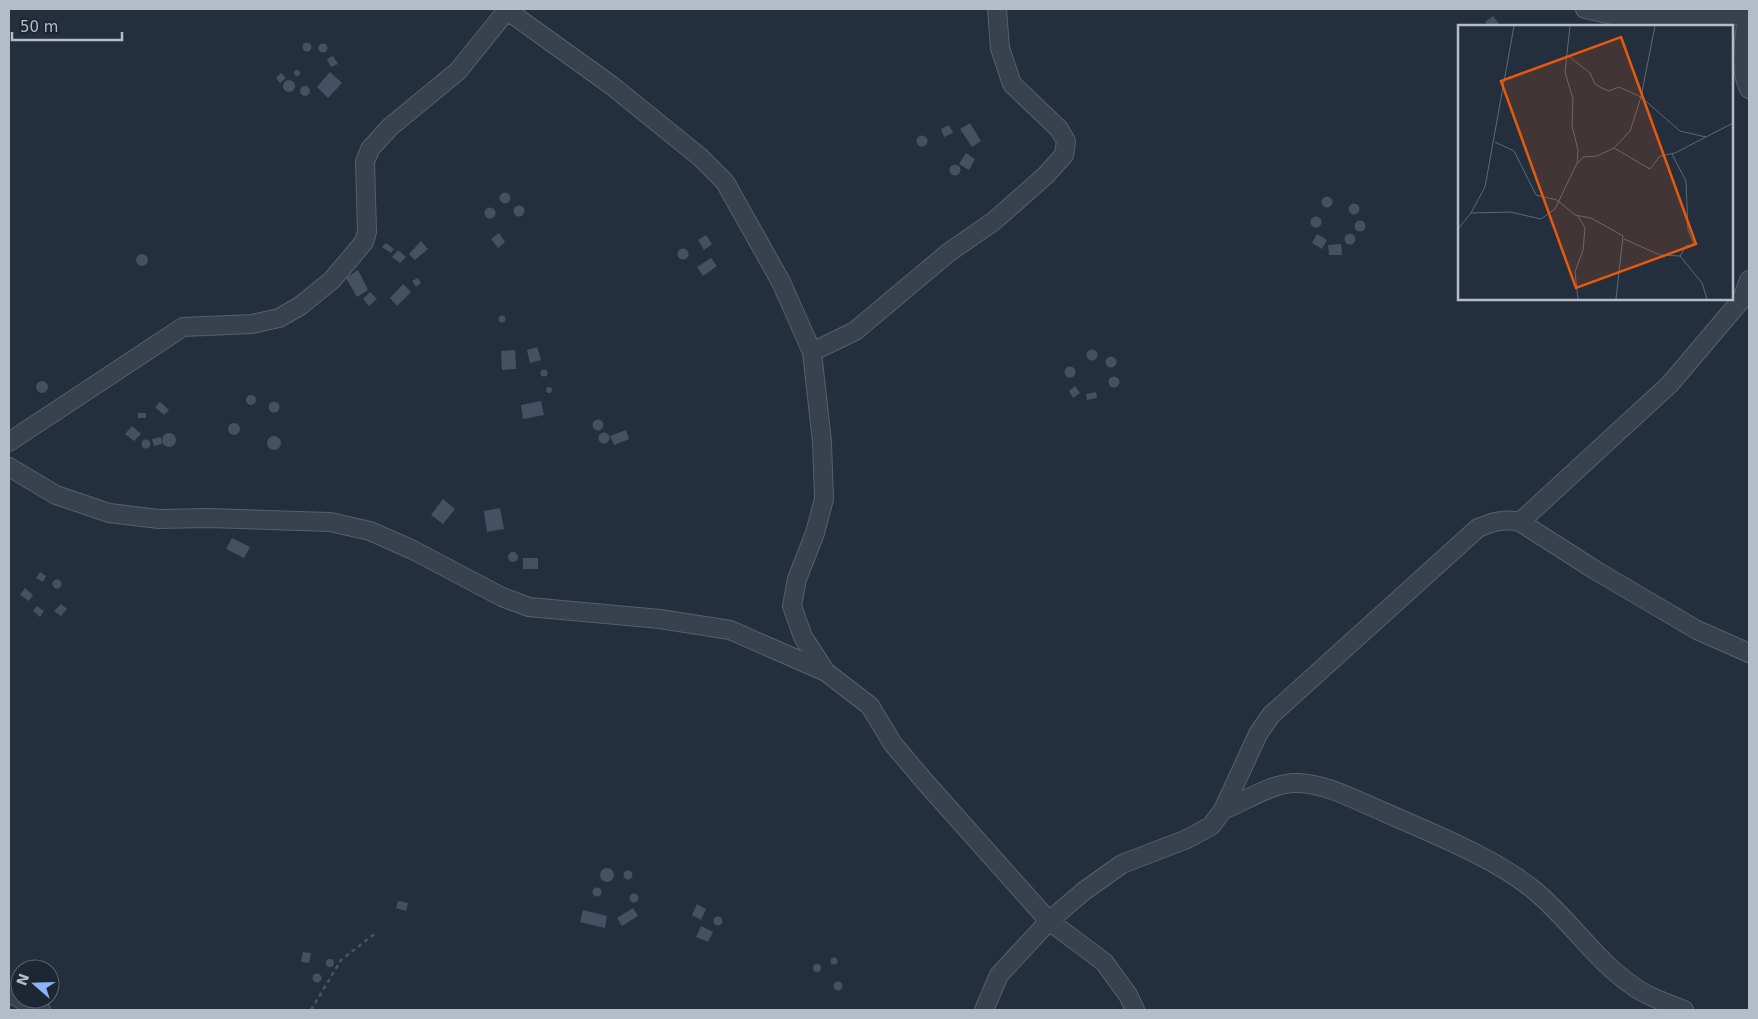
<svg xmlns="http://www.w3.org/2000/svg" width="1758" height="1019" viewBox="0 0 1758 1019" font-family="'DejaVu Sans',sans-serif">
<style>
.building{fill:#455162}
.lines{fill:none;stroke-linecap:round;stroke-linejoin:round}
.minor-casing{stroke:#565f6c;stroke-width:20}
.path{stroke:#44595c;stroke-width:2.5;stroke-dasharray:4 4;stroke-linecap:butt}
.minor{stroke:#38414e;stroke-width:18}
.inset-road{fill:none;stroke:#5e6776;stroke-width:1}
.view{fill:#e8590c;fill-opacity:0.15;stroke:#e8590c;stroke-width:2.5}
.inset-edge{fill:none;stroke:#b4bcc9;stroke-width:2.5}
</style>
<rect width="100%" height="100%" fill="#242f3e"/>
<path class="building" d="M1493 16 1501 26H1488L1485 22Z
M302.5 47a4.5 4.5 0 1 1 9 0a4.5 4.5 0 1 1-9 0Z
M318.5 48a4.5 4.5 0 1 1 9 0a4.5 4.5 0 1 1-9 0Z
M333 56 338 64 331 67 327 59Z
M294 73a3 3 0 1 1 6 0a3 3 0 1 1-6 0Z
M330 72 342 83 328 98 317 87Z
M281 73 286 78 280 83 276 78Z
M283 86a6 6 0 1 1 12 0a6 6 0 1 1-12 0Z
M300 91a5 5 0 1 1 10 0a5 5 0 1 1-10 0Z
M970 123 981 141 972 147 960 129Z
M949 125 953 133 944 137 941 129Z
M916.5 141a5.5 5.5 0 1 1 11 0a5.5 5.5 0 1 1-11 0Z
M966 153 975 159 969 170 959 164Z
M949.5 170a5.5 5.5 0 1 1 11 0a5.5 5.5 0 1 1-11 0Z
M499.5 198a5.5 5.5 0 1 1 11 0a5.5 5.5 0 1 1-11 0Z
M1321.5 202a5.5 5.5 0 1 1 11 0a5.5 5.5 0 1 1-11 0Z
M1348.5 209a5.5 5.5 0 1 1 11 0a5.5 5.5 0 1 1-11 0Z
M513.5 211a5.5 5.5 0 1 1 11 0a5.5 5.5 0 1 1-11 0Z
M484.5 213a5.5 5.5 0 1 1 11 0a5.5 5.5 0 1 1-11 0Z
M1310.5 222a5.5 5.5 0 1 1 11 0a5.5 5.5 0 1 1-11 0Z
M1354.5 226a5.5 5.5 0 1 1 11 0a5.5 5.5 0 1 1-11 0Z
M499 233 505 242 498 248 491 239Z
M1344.5 239a5.5 5.5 0 1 1 11 0a5.5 5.5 0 1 1-11 0Z
M1317 234 1327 240 1322 249 1312 243Z
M706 235 712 244 704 250 698 240Z
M421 241 428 249 415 260 409 254Z
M386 243 394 249 391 253 382 247Z
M1341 244 1342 255H1329L1328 245Z
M677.5 254a5.5 5.5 0 1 1 11 0a5.5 5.5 0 1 1-11 0Z
M398 250 406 257 400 263 392 257Z
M136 260a6 6 0 1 1 12 0a6 6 0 1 1-12 0Z
M711 258 717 266 703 276 697 267Z
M358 270 368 290 357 297 346 278Z
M418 278 421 283 416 287 412 281Z
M403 284 411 292 397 306 390 298Z
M370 292 377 299 369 306 363 299Z
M498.5 319a3.5 3.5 0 1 1 7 0a3.5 3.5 0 1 1-7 0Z
M537 347 541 360 530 363 527 350Z
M1086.5 355a5.5 5.5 0 1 1 11 0a5.5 5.5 0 1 1-11 0Z
M515 350 516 369 502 370 501 351Z
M1105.5 362a5.5 5.5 0 1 1 11 0a5.5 5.5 0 1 1-11 0Z
M1064.5 372a5.5 5.5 0 1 1 11 0a5.5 5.5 0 1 1-11 0Z
M540.5 373a3.5 3.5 0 1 1 7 0a3.5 3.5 0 1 1-7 0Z
M1108.5 382a5.5 5.5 0 1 1 11 0a5.5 5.5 0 1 1-11 0Z
M36 387a6 6 0 1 1 12 0a6 6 0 1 1-12 0Z
M1075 386 1080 393 1073 398 1069 391Z
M546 390a3 3 0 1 1 6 0a3 3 0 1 1-6 0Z
M1096 392 1097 398 1087 400 1086 394Z
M246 400a5 5 0 1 1 10 0a5 5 0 1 1-10 0Z
M541 401 544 415 523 419 521 405Z
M268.5 407a5.5 5.5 0 1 1 11 0a5.5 5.5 0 1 1-11 0Z
M160 402 169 410 164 415 155 407Z
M138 413H146V418H138Z
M592.5 425a5.5 5.5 0 1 1 11 0a5.5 5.5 0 1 1-11 0Z
M228 429a6 6 0 1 1 12 0a6 6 0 1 1-12 0Z
M132 426 141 434 134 441 125 434Z
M626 430 629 439 614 445 610 436Z
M598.5 438a5.5 5.5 0 1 1 11 0a5.5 5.5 0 1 1-11 0Z
M162 440a7 7 0 1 1 14 0a7 7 0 1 1-14 0Z
M267 443a7 7 0 1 1 14 0a7 7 0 1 1-14 0Z
M161 437 162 444 154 446 152 439Z
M141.5 444a4.5 4.5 0 1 1 9 0a4.5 4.5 0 1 1-9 0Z
M443 499 455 509 443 524 431 515Z
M500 508 504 529 487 532 484 511Z
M232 538 250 547 244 558 226 549Z
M508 557a5 5 0 1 1 10 0a5 5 0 1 1-10 0Z
M523 558H538V569H523Z
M40 572 46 576 43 582 36 578Z
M52.5 584a4.5 4.5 0 1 1 9 0a4.5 4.5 0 1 1-9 0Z
M25 588 33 595 29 601 20 595Z
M61 604 67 609 61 616 54 611Z
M37 606 44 611 40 617 33 611Z
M600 875a7 7 0 1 1 14 0a7 7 0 1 1-14 0Z
M623.5 875a4.5 4.5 0 1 1 9 0a4.5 4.5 0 1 1-9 0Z
M592.5 892a4.5 4.5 0 1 1 9 0a4.5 4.5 0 1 1-9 0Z
M629.5 898a4.5 4.5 0 1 1 9 0a4.5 4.5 0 1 1-9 0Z
M398 901 408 903 406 911 396 908Z
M697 904 706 909 701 920 692 915Z
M633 908 638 916 622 926 617 918Z
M583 910 607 916 605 928 580 922Z
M713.5 921a4.5 4.5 0 1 1 9 0a4.5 4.5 0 1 1-9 0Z
M701 926 713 932 708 942 696 937Z
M303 952 311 953 309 963 301 962Z
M830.5 961a3.5 3.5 0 1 1 7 0a3.5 3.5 0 1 1-7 0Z
M326 963a4 4 0 1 1 8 0a4 4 0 1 1-8 0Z
M813 968a4 4 0 1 1 8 0a4 4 0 1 1-8 0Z
M312.5 978a4.5 4.5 0 1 1 9 0a4.5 4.5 0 1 1-9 0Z
M833.5 986a4.5 4.5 0 1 1 9 0a4.5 4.5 0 1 1-9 0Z"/>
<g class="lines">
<g class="minor-casing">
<path id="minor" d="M505 9 611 85 700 157 725 182 781 282 812 352 822 442 824 499 815 533 797 579 792 606 803 637 826 672
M1585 9 1631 19 1747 15C1745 38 1738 67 1749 89
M812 352 855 331 948 253 994 221 1046 175 1064 155 1066 141 1059 129 1012 84 1000 48 997 9
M9 442 183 327 252 324 279 318 300 306 332 280 364 242 367 232 365 162 370 149 390 127 458 71 508 9
M9 467 56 495 109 513 159 519 208 518 330 522 370 531 413 550 502 597 529 607 660 619 730 630 826 672 870 706 893 744 926 783 1049 921 1104 962 1128 995 1135 1010
M1520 522 1670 384 1742 299 1749 280
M1223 810C1246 801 1273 782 1298 783 1328 784 1357 801 1384 812 1431 833 1496 858 1535 891 1570 920 1595 960 1633 986 1647 997 1668 1003 1684 1010
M9 993 41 1010
M984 1010 999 975 1049 921 1084 891 1122 864 1187 839 1211 826 1223 810 1258 734 1271 715 1478 528C1492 522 1505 518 1520 522L1595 570 1697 630 1749 653"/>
</g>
<path class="path" d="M311 1010 341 960 377 932"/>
<use href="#minor" class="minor"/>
</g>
<g transform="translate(1458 25)">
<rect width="275" height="275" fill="#242f3e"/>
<path class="inset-road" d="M109 30 132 48 137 59 144 63 151 66 161 62 183 72 222 106 248 112M37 117 56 126 78 170 99 175 117 190 133 193 165 211 158 274M156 123 192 144 202 131 217 128 275 98M214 129 228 156 230 205 236 219 228 221 222 231M120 138 125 132 139 131 156 123 172 106 183 72 197 1M13 188 52 187 83 194 97 184 119 138 120 125 114 101 115 74 107 47 112 1M0 204 13 188 27 162 56 1M166 214 202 230 222 231 244 258 249 274M120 274 117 247 125 225 127 203 120 191"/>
<path class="view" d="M163 12 238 219 118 263 43 56Z"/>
<rect width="275" height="275" class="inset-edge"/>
</g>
<rect width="1758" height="1019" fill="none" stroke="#b4bcc9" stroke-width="20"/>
<g transform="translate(35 984) rotate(290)"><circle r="24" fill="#1d2633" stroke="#59626f"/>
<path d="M0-4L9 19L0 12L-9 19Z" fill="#8ab4f8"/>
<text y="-8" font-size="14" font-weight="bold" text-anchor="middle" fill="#b4bcc9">N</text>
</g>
<path d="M12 32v8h110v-8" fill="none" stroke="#b4bcc9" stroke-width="2.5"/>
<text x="20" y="32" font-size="15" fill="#b4bcc9" stroke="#1d2633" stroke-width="4" paint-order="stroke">50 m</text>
</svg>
